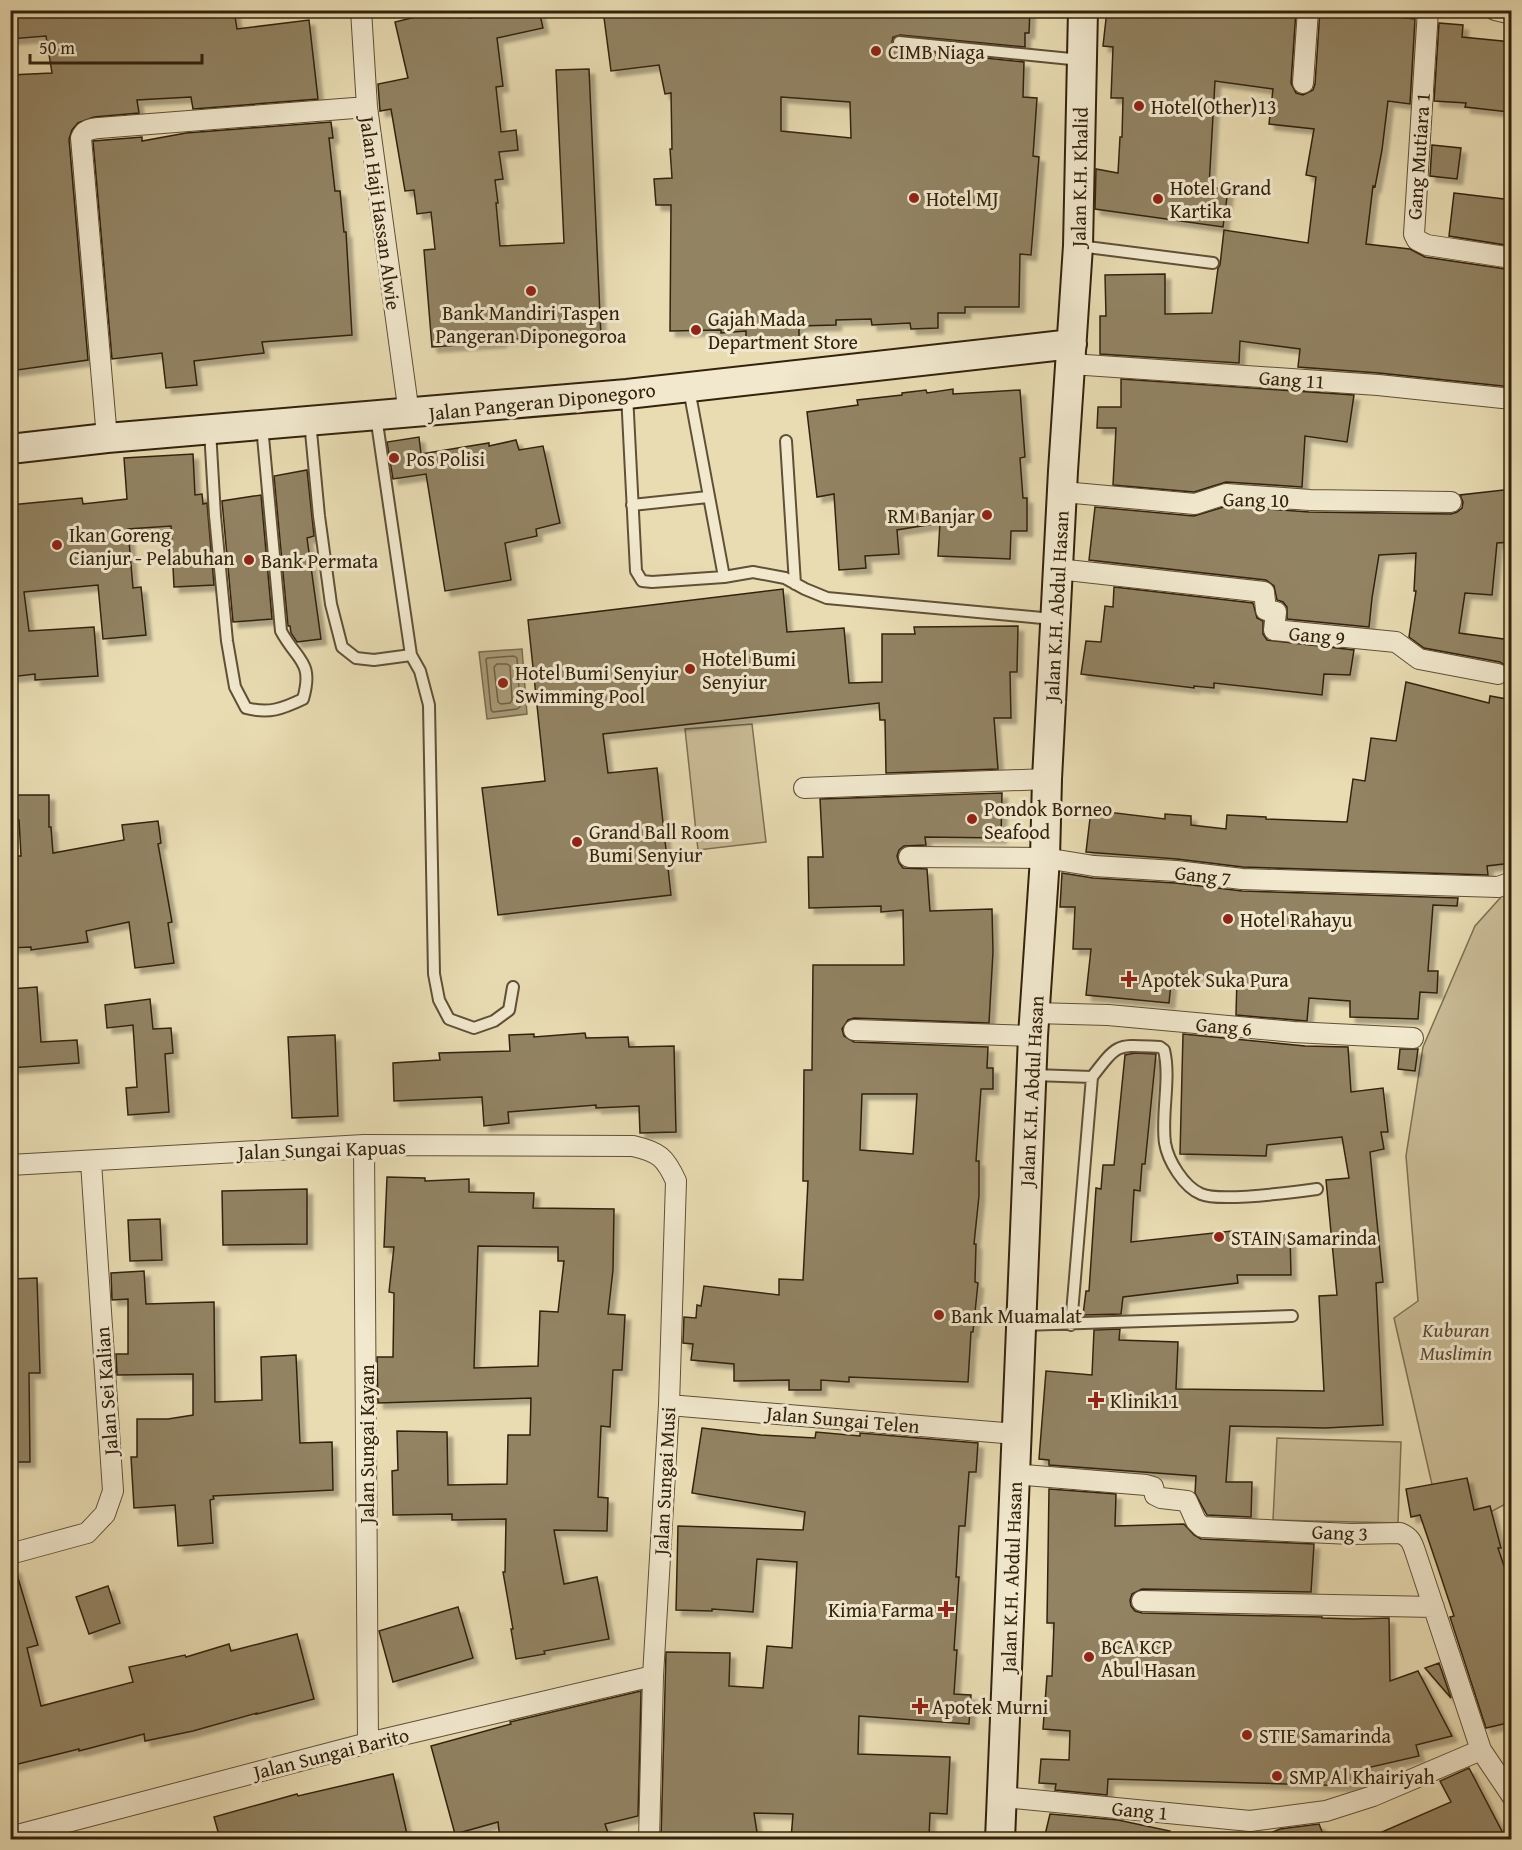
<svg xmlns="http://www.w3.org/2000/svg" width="1522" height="1850" viewBox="0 0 1522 1850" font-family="'Gentium Book Plus',serif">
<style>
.green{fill:#cabc97;stroke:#7e6f52;stroke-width:1.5}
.water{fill:#ab9d7b;stroke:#7b6c4f;stroke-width:1.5}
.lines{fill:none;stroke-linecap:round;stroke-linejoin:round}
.shore{stroke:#6f6044;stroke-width:1.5}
.building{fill:#928363;stroke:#33220d;stroke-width:1.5;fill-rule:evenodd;filter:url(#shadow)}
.lane-casing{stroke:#605036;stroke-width:14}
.street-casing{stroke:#605036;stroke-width:22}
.secondary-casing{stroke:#33220d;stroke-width:32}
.lane{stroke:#f1e8ce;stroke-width:10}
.street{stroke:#f1e8ce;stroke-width:20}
.secondary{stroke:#f1e8ce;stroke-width:28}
.poi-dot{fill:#8f2418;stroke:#f1e8ce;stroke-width:2}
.labels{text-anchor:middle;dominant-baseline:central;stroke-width:6;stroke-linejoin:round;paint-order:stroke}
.poi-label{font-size:20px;fill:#33220d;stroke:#f1e8ce;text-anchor:start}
.street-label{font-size:20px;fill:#33220d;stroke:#f1e8ce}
.park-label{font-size:20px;font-style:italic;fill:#594830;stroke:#f1e8ce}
</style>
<defs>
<filter id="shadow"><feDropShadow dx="5.5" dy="5.5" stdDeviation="1.5" flood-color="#0004"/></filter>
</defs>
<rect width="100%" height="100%" fill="#e9dcb3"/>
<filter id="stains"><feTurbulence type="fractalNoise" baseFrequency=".00333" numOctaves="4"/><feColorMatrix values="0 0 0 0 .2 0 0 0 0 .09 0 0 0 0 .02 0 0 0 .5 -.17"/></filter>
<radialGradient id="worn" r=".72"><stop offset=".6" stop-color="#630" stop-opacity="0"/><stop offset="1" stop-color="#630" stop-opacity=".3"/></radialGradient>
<path class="green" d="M752 724 766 842 698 850 685 729Z
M1511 886V1501L1444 1537 1394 1318 1418 1301 1406 1156 1423 1047 1475 926Z
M1277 1438 1401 1442 1398 1523 1273 1520Z"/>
<path class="water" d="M522 649 527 714 487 719 479 652Z"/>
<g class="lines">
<path class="shore" d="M514 656 517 658 520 707 517 709 493 712 491 710 486 659 488 658Z
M497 664H507L510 666 512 700 510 703 501 704 498 702 494 667Z"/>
</g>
<path class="building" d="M10 10H234L237 29 309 20 318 99 193 109 191 97 137 100 139 113 94 117 78 123 72 130 69 139 88 360 10 371V75L52 73 46 36 10 39Z
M444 10H469L470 18 504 10H539L543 28 497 38 503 86 496 87 501 132 516 130 518 150 499 152 503 179 495 180 498 203H496L500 246 564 243 556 70 589 69 601 337 501 339V342L432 347 424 250 435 249 431 212 417 214 414 190 405 191 391 109 380 111 378 84 408 78 395 22Z
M603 10H1030L1029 33H1025V47L900 35 893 37 892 42 894 48 898 49 1024 62 1023 97 1037 98 1033 156 1039 157 1031 255 1020 254 1019 307H965V313H938V328L911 329 910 323 872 325 871 319 836 320V325L799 326V339L746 340V331L721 333V330L670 331 671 205H656L654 179 672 178 670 149H672L671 93 665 94 659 65 611 71ZM781 97 850 102 851 138 781 131Z
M1107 10H1296L1291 83 1296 93 1303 95 1313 90 1315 84 1320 10H1340L1415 19 1410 104 1388 101 1382 150 1375 187 1373 186 1366 244 1410 249 1425 257 1512 270V387L1379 373 1298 367 1300 349 1240 341 1239 363 1100 354V316H1106L1105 275 1165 274V314L1212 313 1218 268 1220 265 1224 230 1308 243 1316 177 1306 175 1314 129 1269 124 1273 89 1215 81 1209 187 1228 190 1223 227 1095 209 1096 169 1118 173 1120 137H1122L1123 98H1111L1113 47 1103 46Z
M1439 23 1463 25 1462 37 1512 42V95L1509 112 1465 107 1466 103 1434 101Z
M331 122 333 138H329L335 191H340L344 232H346L352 335 262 342 264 353 194 361 197 385 166 388 162 353 112 359 93 141 142 137V141L186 133Z
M1432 145 1461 148 1457 179 1430 176Z
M1454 193 1512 200 1509 229 1512 230V246L1449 236Z
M1121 379 1354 395 1347 442 1305 436 1302 487 1226 482 1194 492 1113 485 1116 428H1097L1098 407H1121Z
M953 389V394L1020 390 1025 457 1020 458 1023 498H1027V531H1011L1010 559 938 556 940 523 897 530 899 554 865 556 866 568 839 570 834 494 817 497 807 412 858 405 857 400 902 395V393L926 390 927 393Z
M419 437 421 454 489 443V446L516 440 519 450 543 446 560 523 536 529 537 536 505 543 511 580 445 591 426 474 393 479 387 442Z
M193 454 195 495 202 494 203 504 207 503 214 585 174 587 171 526 128 529 133 588 141 587 146 635 103 639 98 585 24 592 29 631 94 627 98 676 35 680V674L10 677V505L82 498 83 504 127 499 124 458Z
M307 470 314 536 307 538 321 639 297 642 291 633 290 626H288L274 476Z
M1512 489V542L1497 543 1492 595 1465 593 1459 633 1511 640 1509 668 1500 662 1424 648 1409 637 1416 591H1414L1416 553 1379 555 1372 598 1369 627 1287 619V607L1283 602 1277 600 1274 586 1266 580 1089 560 1095 507 1194 516 1227 506 1309 512 1451 514 1457 512 1462 508 1463 502 1460 495Z
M261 495 272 619 233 622 222 501Z
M1114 587 1253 603 1257 618 1263 621V634L1267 640 1354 650 1350 675 1324 674 1322 695 1214 683V688L1194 686V688L1081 674 1086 641 1101 642 1105 606 1113 607Z
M783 589 787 632 844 628 849 683 882 682V634H915L914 627 1018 626 1017 672H1010L1011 718H994L998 769 886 773 885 720H880L879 703 603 734 608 773 657 768 671 895 498 915 482 788 545 781 528 620Z
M1406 682 1489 703 1490 696 1512 700V747L1505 779H1512L1510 835 1512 863 1487 866 1488 875 1243 867 1177 859 1086 852 1091 810 1165 819V814L1191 816V825L1226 829 1227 815 1266 817V819L1347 822 1353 779 1365 781 1371 738 1396 741Z
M1002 793 1001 838 925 837 926 845 904 846 899 850 897 856 899 863 903 868 927 869 930 911 992 909 993 952 989 1023 854 1018 848 1020 842 1029 844 1036 854 1042 988 1047 987 1068H993V1089H981L976 1161H979V1196L974 1244H976L975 1282 978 1283 973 1332H971L968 1382 849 1377V1382L821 1380V1390H789V1380L734 1381V1364L691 1360 693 1344 683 1343 684 1317 696 1318 697 1305 701 1306 704 1286 779 1295V1279L803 1280 808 1181H803L804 1070H812L813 965H904L903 910 881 912V906L809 908 808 857H823L820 799ZM862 1094H917L913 1154 860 1150Z
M10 795H49V827H51L53 853 124 840 122 825 158 821 161 843 158 844 172 922 168 923 174 963 135 968 129 922 86 931 88 942 31 950V947L10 948V856H21L19 820H16V814L10 815Z
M1062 873 1093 878 1175 883 1242 891 1458 898 1457 906 1433 905 1428 971H1438L1437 993 1420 992 1418 1019 1350 1017V1001L1309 998 1307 1021 1295 1020 1236 1015 1237 977 1172 974 1169 1003 1086 995 1091 949H1073L1075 907H1060Z
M37 987 41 1042 77 1040 79 1063 10 1068V989Z
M150 999 153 1029 171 1028 173 1053 165 1054 169 1112 128 1115 126 1088 137 1087 133 1025 107 1028 105 1005Z
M585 1033 586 1038 628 1037 629 1047 674 1046 676 1132 640 1133 639 1106 596 1108V1105L508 1112 509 1123 484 1126 482 1097 394 1101 393 1063 440 1060 439 1053 510 1051 509 1035 534 1034V1037Z
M1183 1034 1305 1046 1348 1047 1351 1092 1383 1088 1388 1132H1381L1384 1149 1370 1152 1383 1282 1376 1283 1383 1425 1325 1428 1230 1426 1226 1482H1252L1251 1517 1207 1515 1195 1493 1196 1476 1049 1465V1460L1039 1459 1046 1371 1092 1375 1094 1330 1120 1329 1119 1340 1178 1342 1176 1389 1324 1391 1319 1296 1337 1295 1326 1180 1349 1178 1342 1137 1267 1145 1266 1156 1180 1154Z
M335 1035 338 1116 292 1118 288 1037Z
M1400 1049H1418L1415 1071 1398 1069Z
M1135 1053 1156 1054 1145 1164H1142L1140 1191 1134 1190 1131 1242 1232 1231V1235H1290L1291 1275H1237L1238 1283 1123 1297 1121 1314 1083 1315 1086 1291H1089L1096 1188 1101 1189 1103 1165H1114L1125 1055Z
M387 1177 425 1178V1181L469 1179V1192L534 1193 533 1208 614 1209 613 1270 608 1314 625 1315 622 1370H613L610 1427 601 1426 598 1497 608 1498 607 1531 554 1530 564 1584 597 1577 609 1639 544 1651 545 1654 516 1659 511 1629H513L503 1572H505L506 1519 452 1520V1514L393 1515 392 1471 398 1470 397 1431 447 1432 448 1485 507 1484 508 1435H530L531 1398 378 1403 377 1357H393L394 1293 389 1292 394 1247H384ZM478 1246 558 1247V1261H564L558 1312 540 1311 538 1366 474 1368Z
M307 1189V1244L223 1245 222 1191Z
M160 1219 162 1260 130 1261 128 1220Z
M144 1271 146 1304 214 1302 215 1402 262 1400 261 1357 296 1355 300 1443 332 1442 333 1490 213 1496 214 1499 210 1500 213 1543 178 1546 175 1505 134 1508 131 1457H137V1419H168L193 1415V1374L117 1375 116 1354H128V1299L112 1300 111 1273Z
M37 1278 40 1373H29L30 1462H10V1279Z
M702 1428 761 1435 815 1438 816 1432 860 1436V1433L978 1443 976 1472H969L965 1526H959L956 1577H959L954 1650H957L954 1694 971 1695 969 1724 859 1716 858 1754 950 1757 947 1814 930 1813 929 1839H791L793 1814 754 1813 758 1839H661L666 1652 730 1653 729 1686 763 1688 767 1646 792 1648 797 1562 757 1559 753 1612 712 1609V1611L676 1610 678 1526 803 1530 805 1512 692 1493Z
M1467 1478 1474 1510 1490 1506 1501 1548H1498L1512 1590V1722L1486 1728 1450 1617 1454 1616 1438 1568 1420 1515 1411 1517 1406 1489Z
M1049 1489 1116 1494 1115 1526 1184 1524 1194 1535 1201 1539 1314 1544 1311 1592 1142 1589 1132 1594 1130 1600 1131 1606 1135 1611 1142 1613 1322 1617V1618L1354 1619 1389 1618 1390 1681 1418 1671 1452 1736 1416 1745 1419 1756 1358 1770V1786L1108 1779 1107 1795 1055 1790 1056 1784 1039 1783 1041 1759 1069 1760 1070 1731 1043 1729 1047 1676H1052L1054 1623H1047Z
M15 1568 38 1645 27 1648 41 1706 133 1682 129 1667 185 1655 186 1657 229 1644 231 1651 297 1634 314 1699 257 1714V1713L193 1731 145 1741 144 1734 79 1751V1749L10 1766V1569Z
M108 1586 120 1623 89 1634 76 1597Z
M458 1607 473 1658 393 1682 379 1631Z
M1439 1663 1451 1698 1425 1668Z
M641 1691 638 1816 605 1824 610 1839H500L498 1822 455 1834 431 1746 511 1724 510 1722Z
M1469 1768 1506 1839H1366L1451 1802 1440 1781Z
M393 1774 407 1834 381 1839H220L214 1817 297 1794 298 1796Z
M1050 1814 1118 1820 1170 1831 1169 1839H1044Z
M1319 1824 1325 1839H1256L1280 1829Z"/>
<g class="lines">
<g class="lane-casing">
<path id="lane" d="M899 42 1081 60
M1079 246 1213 263
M627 394 636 571 642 581 652 582 724 577 689 389
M310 421 319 516 331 604 342 647 356 658 374 660 411 655 376 416
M210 430 215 516 227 641 235 687 246 708C269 714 282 709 303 699 314 661 297 661 281 631L262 426
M786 441 795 584
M632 505 708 497
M724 577 753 572 785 578 805 589 827 598 1053 619
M411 655 420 671 429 705 434 974 439 1000 449 1019 474 1028 494 1021 509 1010 513 987
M1033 1075 1092 1077
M1023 1325 1292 1316
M1071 1325 1092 1077C1119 1042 1116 1045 1160 1047L1164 1050C1171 1078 1161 1114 1165 1143 1168 1161 1184 1187 1201 1194 1219 1202 1295 1192 1317 1189"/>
</g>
<g class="street-casing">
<path id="street" d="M361 10 367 107 409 414
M1428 10 1414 234 1417 240 1427 245 1512 258
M1495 10 1512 14
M1303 83 1308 10
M1071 364 1378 385 1512 399
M107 438 81 138C84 130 90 129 99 128L367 107
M1063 492 1195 504 1226 494 1310 500 1451 502
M1058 569 1264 592 1266 610 1276 612 1274 630 1396 642 1419 659 1498 674
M804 788 1047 779
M909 857 1045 858 1094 866 1176 871 1242 879 1498 887 1512 882
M1034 1013 1108 1015 1294 1032 1413 1038
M854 1030 1033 1036
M364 1145 368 1743
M10 1165 364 1145 633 1146C659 1152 665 1157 676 1181L669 1405 653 1676 649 1840
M669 1405 1016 1434
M1014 1474 1146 1485 1153 1487 1155 1495 1161 1498 1187 1501 1196 1521 1202 1527 1351 1534 1400 1533C1410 1537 1412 1542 1415 1551L1481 1750 1512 1796
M10 1554 87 1533 105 1514 113 1491 91 1162
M1142 1601 1434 1607
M1003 1797 1250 1821 1326 1811 1373 1796 1481 1750
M10 1837 368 1743 653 1676"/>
</g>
<g class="secondary-casing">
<path id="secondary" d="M10 449 107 438 627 394 1072 344
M1000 1840 1033 1036 1045 858 1047 779 1063 471 1078 246 1083 10"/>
</g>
<use href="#lane" class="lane"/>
<use href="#street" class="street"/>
<use href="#secondary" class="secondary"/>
</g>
<g class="poi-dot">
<circle cx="876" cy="51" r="6"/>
<circle cx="1139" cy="106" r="6"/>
<circle cx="914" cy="198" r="6"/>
<circle cx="1158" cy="199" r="6"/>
<circle cx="531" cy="291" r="6"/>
<circle cx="696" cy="330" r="6"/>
<circle cx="394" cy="458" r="6"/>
<circle cx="987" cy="515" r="6"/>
<circle cx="57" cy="545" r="6"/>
<circle cx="249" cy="560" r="6"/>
<circle cx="690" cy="669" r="6"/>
<circle cx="503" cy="683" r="6"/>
<circle cx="972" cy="819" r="6"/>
<circle cx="577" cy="842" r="6"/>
<circle cx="1228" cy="919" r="6"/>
<path d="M1126 970h6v6h6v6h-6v6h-6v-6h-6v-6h6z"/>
<circle cx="1219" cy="1237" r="6"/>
<circle cx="939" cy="1315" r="6"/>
<path d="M1093 1391h6v6h6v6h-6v6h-6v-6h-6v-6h6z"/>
<path d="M943 1600h6v6h6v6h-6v6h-6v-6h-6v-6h6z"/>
<circle cx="1089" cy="1657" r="6"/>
<path d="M917 1697h6v6h6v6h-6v6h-6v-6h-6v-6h6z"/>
<circle cx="1247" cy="1735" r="6"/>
<circle cx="1277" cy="1776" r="6"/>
</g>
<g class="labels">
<g class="poi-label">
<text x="888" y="51">CIMB Niaga</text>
<text x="1151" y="106">Hotel(Other)13</text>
<text x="1170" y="187">Hotel Grand<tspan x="1170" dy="23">Kartika</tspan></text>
<text x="926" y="198">Hotel MJ</text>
<text x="531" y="312" text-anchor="middle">Bank Mandiri Taspen<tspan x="531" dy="23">Pangeran Diponegoroa</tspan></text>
<text x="708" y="318">Gajah Mada<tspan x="708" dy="23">Department Store</tspan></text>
<text x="406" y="458">Pos Polisi</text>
<text x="975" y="515" text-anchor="end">RM Banjar</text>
<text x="69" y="534">Ikan Goreng<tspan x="69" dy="23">Cianjur - Pelabuhan</tspan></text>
<text x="261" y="560">Bank Permata</text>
<text x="702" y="658">Hotel Bumi<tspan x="702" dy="23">Senyiur</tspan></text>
<text x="515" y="672">Hotel Bumi Senyiur<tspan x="515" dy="23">Swimming Pool</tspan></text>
<text x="984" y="808">Pondok Borneo<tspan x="984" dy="23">Seafood</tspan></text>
<text x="589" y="831">Grand Ball Room<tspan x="589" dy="23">Bumi Senyiur</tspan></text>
<text x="1240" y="919">Hotel Rahayu</text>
<text x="1141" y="979">Apotek Suka Pura</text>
<text x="1231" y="1237">STAIN Samarinda</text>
<text x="951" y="1315">Bank Muamalat</text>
<text x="1110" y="1400">Klinik11</text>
<text x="934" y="1609" text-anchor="end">Kimia Farma</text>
<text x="1101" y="1646">BCA KCP<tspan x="1101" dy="23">Abul Hasan</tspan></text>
<text x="932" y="1706">Apotek Murni</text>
<text x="1259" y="1735">STIE Samarinda</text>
<text x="1289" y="1776">SMP Al Khairiyah</text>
</g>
<g class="street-label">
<text transform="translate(1418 156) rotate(-86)">Gang Mutiara 1</text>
<text transform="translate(1079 177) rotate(-89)">Jalan K.H. Khalid</text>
<text transform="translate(381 213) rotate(82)">Jalan Haji Hassan Alwie</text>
<text transform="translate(1292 379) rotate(4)">Gang 11</text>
<text transform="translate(542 401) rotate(-6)">Jalan Pangeran Diponegoro</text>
<text transform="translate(1256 499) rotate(1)">Gang 10</text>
<text transform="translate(1056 606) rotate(-87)">Jalan K.H. Abdul Hasan</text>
<text transform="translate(1317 635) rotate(5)">Gang 9</text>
<text transform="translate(1203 875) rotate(7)">Gang 7</text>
<text transform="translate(1224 1026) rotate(5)">Gang 6</text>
<text transform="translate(1031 1091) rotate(-87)">Jalan K.H. Abdul Hasan</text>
<text transform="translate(322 1149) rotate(-2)">Jalan Sungai Kapuas</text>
<text transform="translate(106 1391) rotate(-94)">Jalan Sei Kalian</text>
<text transform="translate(843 1419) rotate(5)">Jalan Sungai Telen</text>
<text transform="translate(366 1444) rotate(-90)">Jalan Sungai Kayan</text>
<text transform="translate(664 1481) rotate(-87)">Jalan Sungai Musi</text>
<text transform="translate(1340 1532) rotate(2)">Gang 3</text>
<text transform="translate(1011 1577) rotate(-88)">Jalan K.H. Abdul Hasan</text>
<text transform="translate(331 1753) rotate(-14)">Jalan Sungai Barito</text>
<text transform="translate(1140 1810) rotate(5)">Gang 1</text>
</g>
<g class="park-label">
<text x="1456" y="1329">Kuburan<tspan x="1456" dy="23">Muslimin</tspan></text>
</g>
</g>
<rect width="1522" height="1850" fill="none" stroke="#e9dcb3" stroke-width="36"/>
<rect x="12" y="12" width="1498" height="1826" fill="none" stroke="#33220d" stroke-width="3"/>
<rect x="18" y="18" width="1486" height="1814" fill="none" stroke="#33220d" stroke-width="1.5"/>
<path d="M30 54v9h172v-9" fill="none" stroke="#33220d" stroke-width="3"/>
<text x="39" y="54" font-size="18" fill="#33220d" stroke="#f1e8ce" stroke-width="4.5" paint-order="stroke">50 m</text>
<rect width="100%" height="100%" filter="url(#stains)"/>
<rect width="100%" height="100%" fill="url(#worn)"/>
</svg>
